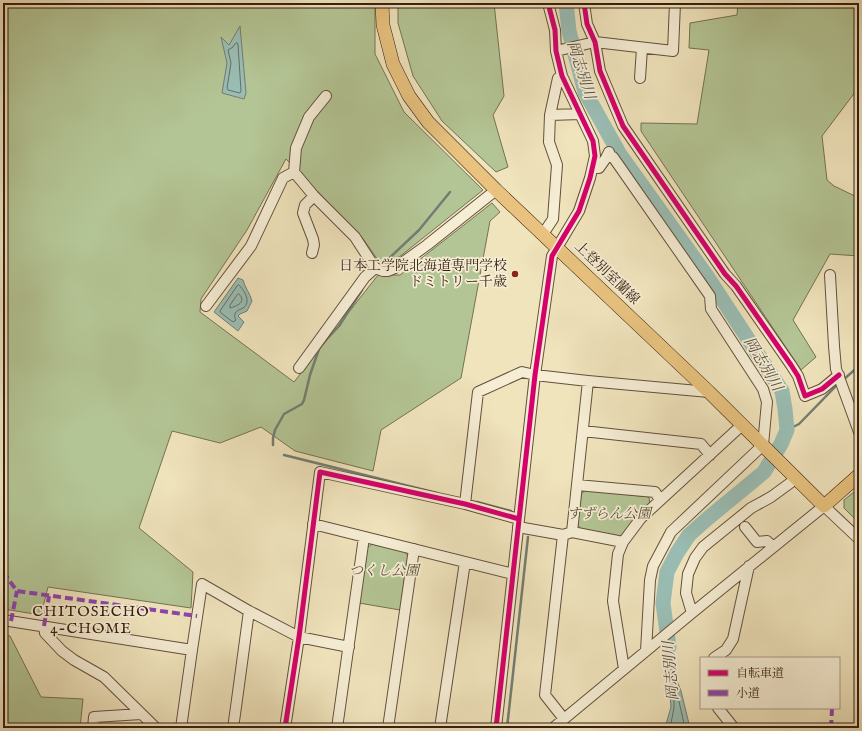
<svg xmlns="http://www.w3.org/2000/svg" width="862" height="731" viewBox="0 0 862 731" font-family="'IM FELL English','Noto Serif JP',serif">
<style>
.green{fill:#b4c595;stroke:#767153}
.water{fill:#9abeb5;stroke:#727e73}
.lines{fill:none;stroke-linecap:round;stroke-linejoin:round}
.shore{stroke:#686e63;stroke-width:1}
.stream{stroke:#727e73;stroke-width:2.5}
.river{stroke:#9abeb5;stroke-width:15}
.minor-casing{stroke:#654f3c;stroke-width:12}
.major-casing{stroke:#371d11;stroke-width:14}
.minor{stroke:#f5edd4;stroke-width:10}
.major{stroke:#e8c27e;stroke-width:13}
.quiet{stroke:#8e44ad;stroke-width:4;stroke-dasharray:8 4;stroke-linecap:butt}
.cycleway-casing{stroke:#f5edd4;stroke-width:8}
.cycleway{stroke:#d6006c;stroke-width:5}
.poi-dot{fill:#8f2418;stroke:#f5edd4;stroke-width:1.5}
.labels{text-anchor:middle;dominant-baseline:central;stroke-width:3.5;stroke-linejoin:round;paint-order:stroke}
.poi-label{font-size:14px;fill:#371d11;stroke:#f5edd4;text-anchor:end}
.street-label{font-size:14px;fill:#371d11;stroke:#f5edd4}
.park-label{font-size:14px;font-style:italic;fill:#5c4f39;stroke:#f5edd4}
.water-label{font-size:15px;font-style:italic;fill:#554d42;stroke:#f5edd4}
.neighbourhood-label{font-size:15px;letter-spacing:1px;fill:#371d11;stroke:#f5edd4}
</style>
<rect width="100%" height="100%" fill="#f0e4bd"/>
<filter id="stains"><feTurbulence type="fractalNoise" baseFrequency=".005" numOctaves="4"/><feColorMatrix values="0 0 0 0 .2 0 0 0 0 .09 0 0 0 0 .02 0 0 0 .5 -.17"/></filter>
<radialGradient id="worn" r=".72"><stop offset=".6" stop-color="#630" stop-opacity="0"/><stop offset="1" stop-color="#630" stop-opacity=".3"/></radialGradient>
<path class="green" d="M3 3H375V54L404 112 483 190 403 254 389 264 378 260 361 236 286 159 247 230 201 299 200 312 294 382 378 275H400L492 203 500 212 490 221 461 378 381 430 373 471 295 451 261 427 220 443 172 431 139 528 193 572 191 608 48 587 41 615 3 609Z
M398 3H494L504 96 493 115 508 167 496 172 442 121 413 76 398 23Z
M738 3H859V87L822 136 827 180 834 186 859 198V256L830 254 793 320 816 357 801 370 641 131V123L697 124 709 50 689 48 690 23 737 15Z
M859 488V523L844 508V500Z
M586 490 649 497 650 505 626 532 620 536 584 532 577 524 581 494Z
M373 543 404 551 408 556 400 610 359 603 367 548Z
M3 635 10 636 41 697 83 699 80 728H3Z"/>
<path class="water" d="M240 26 246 93 244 99 222 93 227 63 221 37 229 45Z
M238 278 243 280C245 288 250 293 252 301L247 311 240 314 238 316 244 322 238 331 214 312Z
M674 632 672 642 673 648 675 676 681 691 690 728H665L671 707 667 659 664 640Z"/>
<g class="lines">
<path class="shore" d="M237 43 238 45 241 91 240 93 228 90 227 88 231 63 228 50 233 47 235 44Z
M239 285C244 290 252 302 243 308 240 310 236 310 235 314 234 316 235 318 236 320L233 322 221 313 220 311 237 286Z
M239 294C247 302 237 306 230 308V305L237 295Z
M670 728 674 708V697L676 696 678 697 685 728"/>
<path class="stream" d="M382 265 419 230 450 192
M324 342 339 326 362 290
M843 380 859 366
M787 430 799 424 836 386
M273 445V438L275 430 284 414 302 404 304 400 310 375 320 346
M284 455 437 493
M477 502 511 511
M507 728 528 537"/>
<path class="river" d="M566 3 569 31 585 92 619 153 707 276 782 391 785 409 787 430 781 444 764 472 707 519 689 535 677 553 667 572 663 603 669 647"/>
<g class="minor-casing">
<path id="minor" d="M584 3 587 24 595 42 600 71 623 126 725 274 736 286 791 365 798 376 805 396 822 389 839 375
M556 51 595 42 673 51 675 3
M640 78 642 48
M550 115 580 114
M613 157 710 296 711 309 763 389 767 402 763 445 671 532 653 566 650 580 646 651
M593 168H599L606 158 609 152
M294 172 296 148 309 117 326 96
M543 234 553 219 557 165 549 142 550 115 558 78 562 76
M312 253 314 245 313 239 303 213 305 205 314 196
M830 275 834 346 836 369 859 432
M206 306 251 246 283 178 294 172 314 196 355 237 375 268
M299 368 365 277 375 268 383 271H388L395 268 427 245 496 190
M583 431 701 444 710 455
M577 485 655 492 660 500
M465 504 478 392 522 372 535 375 588 381 709 392
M313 524 513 574
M518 527 563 535 572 532 623 542
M745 527 757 542 767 541 773 547
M572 532 588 381
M563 535 545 695 564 719
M692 613 686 593 688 574 695 558 703 547 751 508 771 497 797 478
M3 620 192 650
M44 626 45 633 62 651 74 660 104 677 156 728
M714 658 726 650 733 639 749 566
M624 669 613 601 618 554 623 542 641 518 742 425
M718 708 734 728
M93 728 94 717 141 714
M181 728 192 650 202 584 249 611 299 637 349 647
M233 728 236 707 249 611
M285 728 299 637 320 472 465 504 519 519
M337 728 364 537
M388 728 414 549
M440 728 465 562
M496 728 535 375 552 256 579 211 590 178 595 156 593 141 562 76 556 51 555 30 548 3
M553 728 692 613 824 506 859 539"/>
</g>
<g class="major-casing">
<path id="major" d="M382 3 383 25 393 64 409 96 428 122 496 190 709 392 824 506 859 475"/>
</g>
<use href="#minor" class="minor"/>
<use href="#major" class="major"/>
<path class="quiet" d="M3 572 17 591 197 616
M11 621 17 591
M44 626 49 596
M831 728 832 709"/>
<g class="cycleway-casing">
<path id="cycleway" d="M584 3 587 24 595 42 600 71 623 126 725 274 736 286 791 365 798 376 805 396 822 389 839 375
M285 728 299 637 320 472 465 504 519 519
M496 728 535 375 552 256 579 211 590 178 595 156 593 141 562 76 556 51 555 30 548 3"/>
</g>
<use href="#cycleway" class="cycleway"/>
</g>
<circle class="poi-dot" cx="515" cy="274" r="4"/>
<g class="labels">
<g class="poi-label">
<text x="507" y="266">日本工学院北海道専門学校<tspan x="507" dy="16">ドミトリー千歳</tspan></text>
</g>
<g class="street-label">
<text transform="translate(607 273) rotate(44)">上登別室蘭線</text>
</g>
<g class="park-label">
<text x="609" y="514">すずらん公園</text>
<text x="384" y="571">つくし公園</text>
</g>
<g class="water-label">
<text transform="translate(581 70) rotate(72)">岡志別川</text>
<text transform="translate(763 364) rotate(59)">岡志別川</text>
<text transform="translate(671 671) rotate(-95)">岡志別川</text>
</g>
<g class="neighbourhood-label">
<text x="91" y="611">CHITOSECHO<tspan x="91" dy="17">4-CHOME</tspan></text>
</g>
</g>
<rect width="862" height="731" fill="none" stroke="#f0e4bd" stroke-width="16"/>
<rect x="4" y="4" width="854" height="723" fill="none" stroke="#371d11" stroke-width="2"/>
<rect x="8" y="8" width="846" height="715" fill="none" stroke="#371d11"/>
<rect x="700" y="657" width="140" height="52" fill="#f5edd4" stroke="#a99a86"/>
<rect x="708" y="670" width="20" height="6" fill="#d6006c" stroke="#a99a86"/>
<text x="736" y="677" font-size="12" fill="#371d11">自転車道</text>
<rect x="708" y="690" width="20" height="6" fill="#8e44ad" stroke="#a99a86"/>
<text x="736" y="697" font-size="12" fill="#371d11">小道</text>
<rect width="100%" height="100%" filter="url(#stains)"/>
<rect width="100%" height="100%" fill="url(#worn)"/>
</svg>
